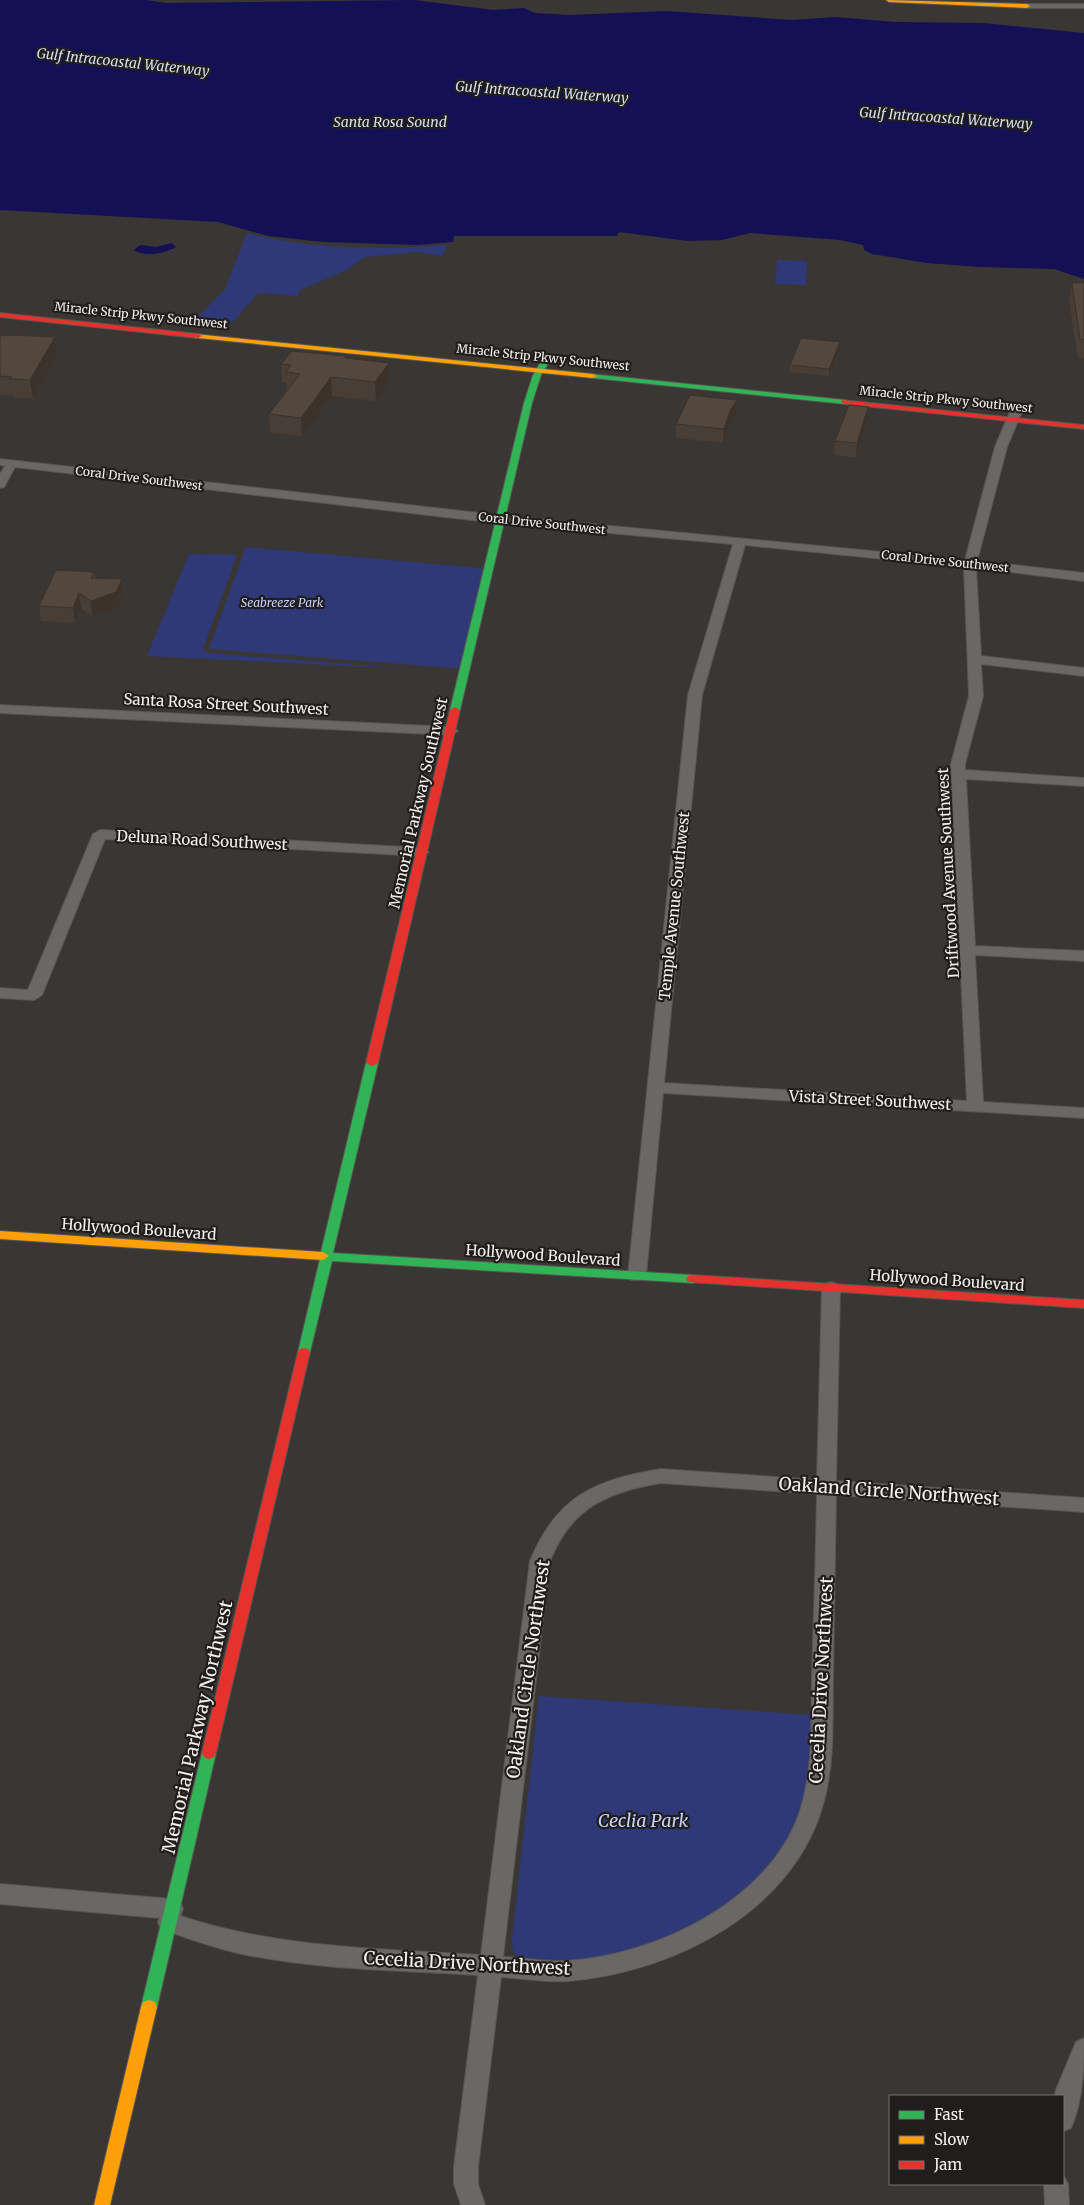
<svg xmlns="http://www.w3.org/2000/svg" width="1084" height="2205" viewBox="0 0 1084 2205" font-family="Merriweather,serif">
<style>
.green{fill:#303978}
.water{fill:#141055}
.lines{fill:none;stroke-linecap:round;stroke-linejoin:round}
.street-casing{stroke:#575553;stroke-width:2}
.fast-casing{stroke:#575553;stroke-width:2}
.slow-casing{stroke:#575553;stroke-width:2}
.jam-casing{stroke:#575553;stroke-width:2}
.street{fill:#6a6866;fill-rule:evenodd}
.fast{fill:#30b455;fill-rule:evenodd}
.slow{fill:#ff9f0a;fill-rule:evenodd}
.jam{fill:#e5322d;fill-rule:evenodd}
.wall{fill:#483e35}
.shaded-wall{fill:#3b322b}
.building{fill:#54483e;stroke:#3b322b}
.labels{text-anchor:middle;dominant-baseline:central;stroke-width:4.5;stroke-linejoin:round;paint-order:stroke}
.far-street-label{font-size:12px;fill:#f3f0ee;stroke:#201e1c}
.far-park-label{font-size:12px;font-style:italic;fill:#c4d0fc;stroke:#201e1c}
.far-water-label{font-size:14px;font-style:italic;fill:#d7def4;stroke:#201e1c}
.street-label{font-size:15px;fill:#f3f0ee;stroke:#201e1c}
.near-street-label{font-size:18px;fill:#f3f0ee;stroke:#201e1c}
.near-park-label{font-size:18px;font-style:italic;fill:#c4d0fc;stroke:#201e1c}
</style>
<rect width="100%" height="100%" fill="#393634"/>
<path class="green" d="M247 233C308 250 385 250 447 245L443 256 417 252 365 257 347 270 300 290 298 296 258 293 233 322 196 319 225 289Z
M777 260 807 261 806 285 775 284Z
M246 547 489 569 466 669 209 649Z
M189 554 237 555 203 649 207 653 409 669 147 656Z
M539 1696 812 1715C811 1742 813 1769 807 1795 786 1886 679 1948 592 1961 571 1964 549 1962 528 1963 515 1958 512 1953 512 1939Z"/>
<path class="water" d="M0 0H147L165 3 414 0 493 10 524 8 535 13 570 15 667 11 791 20 836 17 895 22 984 23 1084 33V279L1054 269 980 267 927 263 872 254 864 250 863 245 840 240 750 233 722 240 688 241 619 232 617 236H454L453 242 418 245 324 242 268 236 218 222 0 210Z
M172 243 176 247C165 253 147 258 134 250L140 245 156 247Z"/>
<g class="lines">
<g class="street-casing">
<path id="street" d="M1027 4H1084V8H1024V4Z
M1018 404 1024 407 1007 447 977 561 1084 573V581L976 568 981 656 1084 668V676L981 664 983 696 965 764V770L1084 778V786L966 779 975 946 1084 951V961L975 955 983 1102 1084 1108V1118L663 1093 646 1276 643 1280H631L628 1276 688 695 733 544 497 523 15 467 4 487 0 488V474L5 466 0 465V459L497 515 965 560 995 447 1012 407ZM745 545 964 567 969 696 951 764 967 1101 664 1083 702 695Z
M0 705 451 727 458 731 451 735 0 713Z
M100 830 422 848 429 852 422 856 105 839 42 995 34 1000 0 998V988L28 990 93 834Z
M831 1282 837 1284 840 1288 836 1481 1084 1498V1512L836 1495C835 1556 834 1616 833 1677 832 1718 835 1760 824 1801 795 1911 675 1972 568 1981 546 1983 523 1978 501 1977L478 2167V2184L485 2205H461L454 2184V2167L478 1975C400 1970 319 1970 242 1954 214 1948 187 1938 161 1929L158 1922 160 1918 0 1904V1884L172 1899 180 1902 183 1909 180 1916C277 1948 379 1949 481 1955L530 1561C557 1496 594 1480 661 1469L817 1480 822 1288 825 1284ZM661 1483 817 1494C816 1554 814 1615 812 1676 811 1721 814 1767 800 1811 770 1901 656 1955 567 1961 546 1962 524 1958 503 1957L550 1561C571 1508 607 1492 661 1483Z
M1084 2038C1084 2067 1083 2101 1071 2128L1063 2131V2096H1055L1056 2090 1076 2042Z
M1063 2175 1068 2184 1069 2205H1045L1044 2184H1063Z"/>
</g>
<g class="fast-casing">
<path id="fast" d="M544 357 551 359 541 375 532 403 460 710 458 712H452L450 710 524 403 533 375Z
M590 374 845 400 849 402 845 404 593 378H590Z
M372 1060 378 1063 333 1253 692 1275 696 1276 698 1279 696 1282 692 1283 332 1261 310 1352 308 1355H300L298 1352 320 1259 317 1256 321 1252 366 1063Z
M209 1747 214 1749 216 1753 157 2007 155 2012 149 2014 143 2012 141 2007 202 1753 204 1749Z"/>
</g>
<g class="slow-casing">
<path id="slow" d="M886 0 1027 4 1030 6 1027 8 889 2Z
M195 334 593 374 597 376 593 378 198 338H195Z
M0 1231 323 1252 329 1256 323 1260 0 1239Z
M149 2000 155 2002 157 2007 110 2205H94L141 2007 143 2002Z"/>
</g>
<g class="jam-casing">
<path id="jam" d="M0 313 198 334 202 336 198 338 0 317Z
M842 400 1084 425V429L845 404 841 402Z
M455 707 460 710 378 1063 372 1066 366 1063 450 710Z
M692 1275 1084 1300V1308L688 1282 686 1279 688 1276Z
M304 1348 308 1349 310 1352 216 1753 214 1757 209 1759 204 1757 202 1753 298 1352 300 1349Z"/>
</g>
<use href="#street" class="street"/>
<use href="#fast" class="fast"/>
<use href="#slow" class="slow"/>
<use href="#jam" class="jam"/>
</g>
<path class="wall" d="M1072 283H1084V358H1078L1069 301Z
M0 336 55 337 57 355 33 398H13V395H0Z
M840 342V349L829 376 790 372V365Z
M346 358 389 363 390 381 376 401 332 396 302 436 270 433 269 414 287 391 286 383 282 382 281 364Z
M868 407 867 421 856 458 834 455 835 441Z
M736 414 729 425 723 443 676 438V424Z
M94 572 95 578 123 594 118 607 92 616 81 609 75 623 41 621 39 606Z"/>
<path class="shaded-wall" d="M55 337 57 355 33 398 30 380Z
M840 342V349L829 376V369Z
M389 363 390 381 376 401 375 382Z
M331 377 332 396 302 436 301 418Z
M737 400 736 414 729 425 723 443 724 429 730 411Z
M868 407 867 421 856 458 857 443Z
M122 579 123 594 118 607 92 616 91 601Z
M79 593 81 609 75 623 73 608Z"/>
<path class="building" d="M1072 283H1084V340L1080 339Z
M11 335 55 337 30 380 10 379 12 377 0 376V336Z
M801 338 840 342 829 369 790 365Z
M292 351 346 356 345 358 389 363 375 382 331 377 301 418 269 414 300 374 286 372 291 365 281 364Z
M690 395 737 400 730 411 724 429 676 424Z
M849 405 868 407 857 443 835 441Z
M56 570 94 572 91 578 122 579 116 592 91 601 79 593 73 608 39 606Z"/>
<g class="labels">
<g class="far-street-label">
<text transform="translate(141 315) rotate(6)">Miracle Strip Pkwy Southwest</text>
<text transform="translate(543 357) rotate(6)">Miracle Strip Pkwy Southwest</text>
<text transform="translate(946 399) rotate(6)">Miracle Strip Pkwy Southwest</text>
<text transform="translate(139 478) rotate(7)">Coral Drive Southwest</text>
<text transform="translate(542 523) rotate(6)">Coral Drive Southwest</text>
<text transform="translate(945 561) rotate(6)">Coral Drive Southwest</text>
</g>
<g class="far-park-label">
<text x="282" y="602">Seabreeze Park</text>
</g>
<g class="far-water-label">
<text transform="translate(123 62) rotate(6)">Gulf Intracoastal Waterway</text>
<text transform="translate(542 92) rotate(4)">Gulf Intracoastal Waterway</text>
<text transform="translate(946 118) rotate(4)">Gulf Intracoastal Waterway</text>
<text x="390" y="122">Santa Rosa Sound</text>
</g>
<g class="street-label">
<text transform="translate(226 704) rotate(3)">Santa Rosa Street Southwest</text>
<text transform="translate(418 803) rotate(-77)">Memorial Parkway Southwest</text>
<text transform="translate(202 840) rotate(3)">Deluna Road Southwest</text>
<text transform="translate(948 873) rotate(-93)">Driftwood Avenue Southwest</text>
<text transform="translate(674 906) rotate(-84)">Temple Avenue Southwest</text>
<text transform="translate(870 1100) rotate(3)">Vista Street Southwest</text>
<text transform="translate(139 1229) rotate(4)">Hollywood Boulevard</text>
<text transform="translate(543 1255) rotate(4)">Hollywood Boulevard</text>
<text transform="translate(947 1280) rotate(4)">Hollywood Boulevard</text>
</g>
<g class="near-street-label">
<text transform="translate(889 1491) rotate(4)">Oakland Circle Northwest</text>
<text transform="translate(528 1669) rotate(-82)">Oakland Circle Northwest</text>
<text transform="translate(821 1680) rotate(-87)">Cecelia Drive Northwest</text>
<text transform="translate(197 1727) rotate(-77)">Memorial Parkway Northwest</text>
<text transform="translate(467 1963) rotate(3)">Cecelia Drive Northwest</text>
</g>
<g class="near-park-label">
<text x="643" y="1820">Ceclia Park</text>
</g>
</g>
<rect x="889" y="2095" width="175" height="90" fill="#201e1c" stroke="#747270"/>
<rect x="899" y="2111" width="25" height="8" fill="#30b455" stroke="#747270"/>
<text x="934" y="2120" font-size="15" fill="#f3f0ee">Fast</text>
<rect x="899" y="2136" width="25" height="8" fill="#ff9f0a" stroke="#747270"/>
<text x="934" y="2145" font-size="15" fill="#f3f0ee">Slow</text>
<rect x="899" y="2161" width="25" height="8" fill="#e5322d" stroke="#747270"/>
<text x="934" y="2170" font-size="15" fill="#f3f0ee">Jam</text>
</svg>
